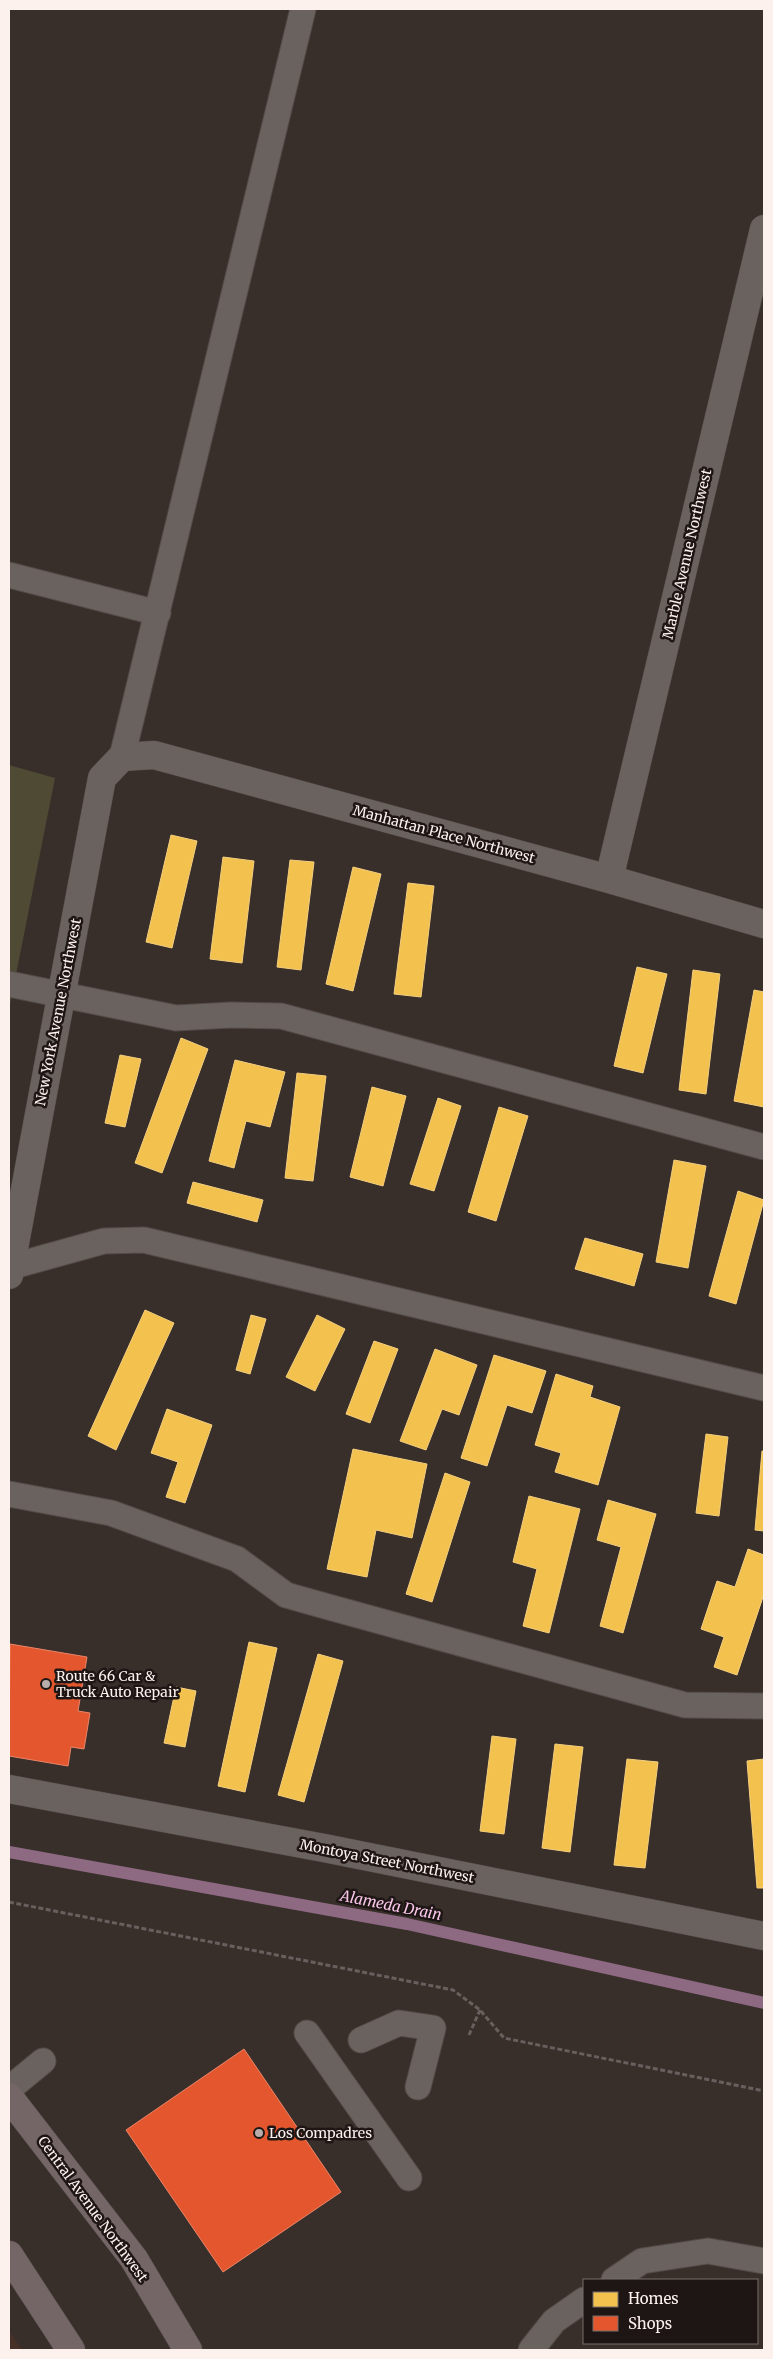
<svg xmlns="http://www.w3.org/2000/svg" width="773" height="2359" viewBox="0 0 773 2359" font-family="Merriweather,serif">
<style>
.built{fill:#463028}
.green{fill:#4e4a34}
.homes{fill:#f2c14e;stroke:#f5cf7e}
.shops{fill:#e4572e;stroke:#ec8568}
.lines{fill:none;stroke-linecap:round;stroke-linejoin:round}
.stream{stroke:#8e6a82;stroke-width:12}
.lane-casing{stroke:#534b48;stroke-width:27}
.street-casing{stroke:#534b48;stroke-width:29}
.secondary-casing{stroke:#534b48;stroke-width:29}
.primary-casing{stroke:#534b48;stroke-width:29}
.path{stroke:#67605e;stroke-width:3;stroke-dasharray:5 2.5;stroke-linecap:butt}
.lane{stroke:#6a625f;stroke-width:25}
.street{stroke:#6a625f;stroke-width:28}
.secondary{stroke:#6a625f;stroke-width:28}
.primary{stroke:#746566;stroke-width:28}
.poi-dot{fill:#b8adaa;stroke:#1e1614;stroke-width:2}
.labels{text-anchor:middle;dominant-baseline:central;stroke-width:5;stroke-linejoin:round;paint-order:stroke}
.street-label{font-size:14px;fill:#fdf1ee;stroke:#1e1614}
.poi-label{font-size:14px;fill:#fdf1ee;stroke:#1e1614;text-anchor:start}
.water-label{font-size:15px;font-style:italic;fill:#fac7eb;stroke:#1e1614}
</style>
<rect width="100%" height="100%" fill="#382f2b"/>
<path class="built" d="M9 2330 10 2332 22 2350H9Z"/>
<path class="green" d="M9 765 55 778 9 1010Z"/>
<path class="homes" d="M171 835 197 841 172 948 146 942Z
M223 857 254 861 242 963 210 959Z
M290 860 314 862 301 970 277 967Z
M353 867 381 874 353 991 326 984Z
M408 883 434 886 421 997 394 994Z
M637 967 667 974 643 1073 614 1066Z
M693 970 720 974 706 1094 679 1090Z
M754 990 764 992V1107L734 1101Z
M181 1038 208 1049 162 1173 135 1163Z
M120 1055 141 1059 125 1127 105 1123Z
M235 1060 285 1072 270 1127 246 1121 234 1168 209 1161Z
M297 1073 326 1076 313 1181 285 1178Z
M372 1087 406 1096 383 1186 350 1177Z
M438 1098 461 1106 434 1191 410 1184Z
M499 1107 528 1116 496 1221 468 1212Z
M674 1160 706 1166 688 1268 656 1262Z
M193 1182 263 1200 257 1222 187 1203Z
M738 1191 764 1200 736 1304 709 1296Z
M585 1238 643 1254 634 1286 575 1269Z
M145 1310 174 1323 116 1450 88 1436Z
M251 1315 266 1319 250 1374 236 1370Z
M317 1315 345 1329 315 1391 286 1377Z
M374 1341 398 1349 370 1423 346 1414Z
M435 1349 477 1365 459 1415 442 1409 426 1450 400 1441Z
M494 1355 546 1371 532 1413 507 1405 487 1466 461 1458Z
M556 1374 593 1386 590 1397 620 1407 598 1485 555 1472 561 1453 535 1445Z
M167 1409 212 1425 185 1503 166 1497 178 1462 151 1453Z
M706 1434 728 1437 719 1516 696 1513Z
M353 1449 427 1464 412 1538 376 1530 367 1577 327 1569Z
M762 1451H764V1531L755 1530Z
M445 1473 470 1482 432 1602 406 1594Z
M529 1496 580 1509 549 1633 523 1626 537 1569 513 1562Z
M608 1500 656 1514 623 1633 600 1626 621 1547 597 1540Z
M748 1549 764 1555V1594L737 1675 714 1667 724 1637 701 1629 717 1581 735 1587Z
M249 1642 277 1648 245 1792 218 1786Z
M318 1654 343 1661 304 1802 278 1795Z
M176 1687 196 1691 185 1747 164 1743Z
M492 1736 516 1739 504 1834 480 1831Z
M555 1744 583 1747 570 1852 542 1848Z
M627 1759 658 1762 645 1868 614 1865Z
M764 1759V1888H757L747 1761Z"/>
<path class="shops" d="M10 1644 87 1657 78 1711 90 1713 84 1749 71 1747 68 1766 9 1756Z
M244 2049 341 2192 223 2272 126 2130Z"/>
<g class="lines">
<path class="stream" d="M9 1852 407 1924 764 2003"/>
<g class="lane-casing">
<path id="lane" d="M9 575 158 613
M122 757 303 9
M9 984 176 1018 231 1015 281 1016 764 1147
M10 1267 104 1241 144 1240 764 1388
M9 1494 111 1513 237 1559 286 1595 325 1606 685 1705 764 1706
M307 2033 409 2178
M361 2040 399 2023 433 2028 418 2087
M9 2089 43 2061
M614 2280 642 2261 708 2251 764 2261
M531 2350 554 2321 584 2300"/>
</g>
<g class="street-casing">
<path id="street" d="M609 879 764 229
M9 1275 102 778 122 757 154 755 609 879 764 924"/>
</g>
<g class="secondary-casing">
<path id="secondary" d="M9 1789 324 1848 764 1936"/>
</g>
<g class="primary-casing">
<path id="primary" d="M9 2097 134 2259 188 2350
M9 2255 71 2350"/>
</g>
<path class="path" d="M9 1902 453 1990 480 2010 504 2038 764 2091
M469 2035 480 2010"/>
<use href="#lane" class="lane"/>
<use href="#street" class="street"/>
<use href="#secondary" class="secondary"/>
<use href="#primary" class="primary"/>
</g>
<g class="poi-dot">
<circle cx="46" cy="1684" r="5"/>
<circle cx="259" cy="2133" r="5"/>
</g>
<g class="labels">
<g class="street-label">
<text transform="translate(687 554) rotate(-77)">Marble Avenue Northwest</text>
<text transform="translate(444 834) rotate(15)">Manhattan Place Northwest</text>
<text transform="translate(58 1012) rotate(-79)">New York Avenue Northwest</text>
<text transform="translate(387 1861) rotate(11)">Montoya Street Northwest</text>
<text transform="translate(93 2209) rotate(54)">Central Avenue Northwest</text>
</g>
<g class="poi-label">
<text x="56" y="1676">Route 66 Car &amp;<tspan x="56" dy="16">Truck Auto Repair</tspan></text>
<text x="269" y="2133">Los Compadres</text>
</g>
<g class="water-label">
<text transform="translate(391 1905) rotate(11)">Alameda Drain</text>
</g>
</g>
<rect width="773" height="2359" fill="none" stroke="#fdf1ee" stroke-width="20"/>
<rect x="583" y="2279" width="175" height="65" fill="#1e1614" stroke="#776e6b"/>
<rect x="593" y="2292" width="25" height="15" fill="#f2c14e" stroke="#776e6b"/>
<text x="628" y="2304" font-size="15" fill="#fdf1ee">Homes</text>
<rect x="593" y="2316" width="25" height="15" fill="#e4572e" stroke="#776e6b"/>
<text x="628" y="2329" font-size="15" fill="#fdf1ee">Shops</text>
</svg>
